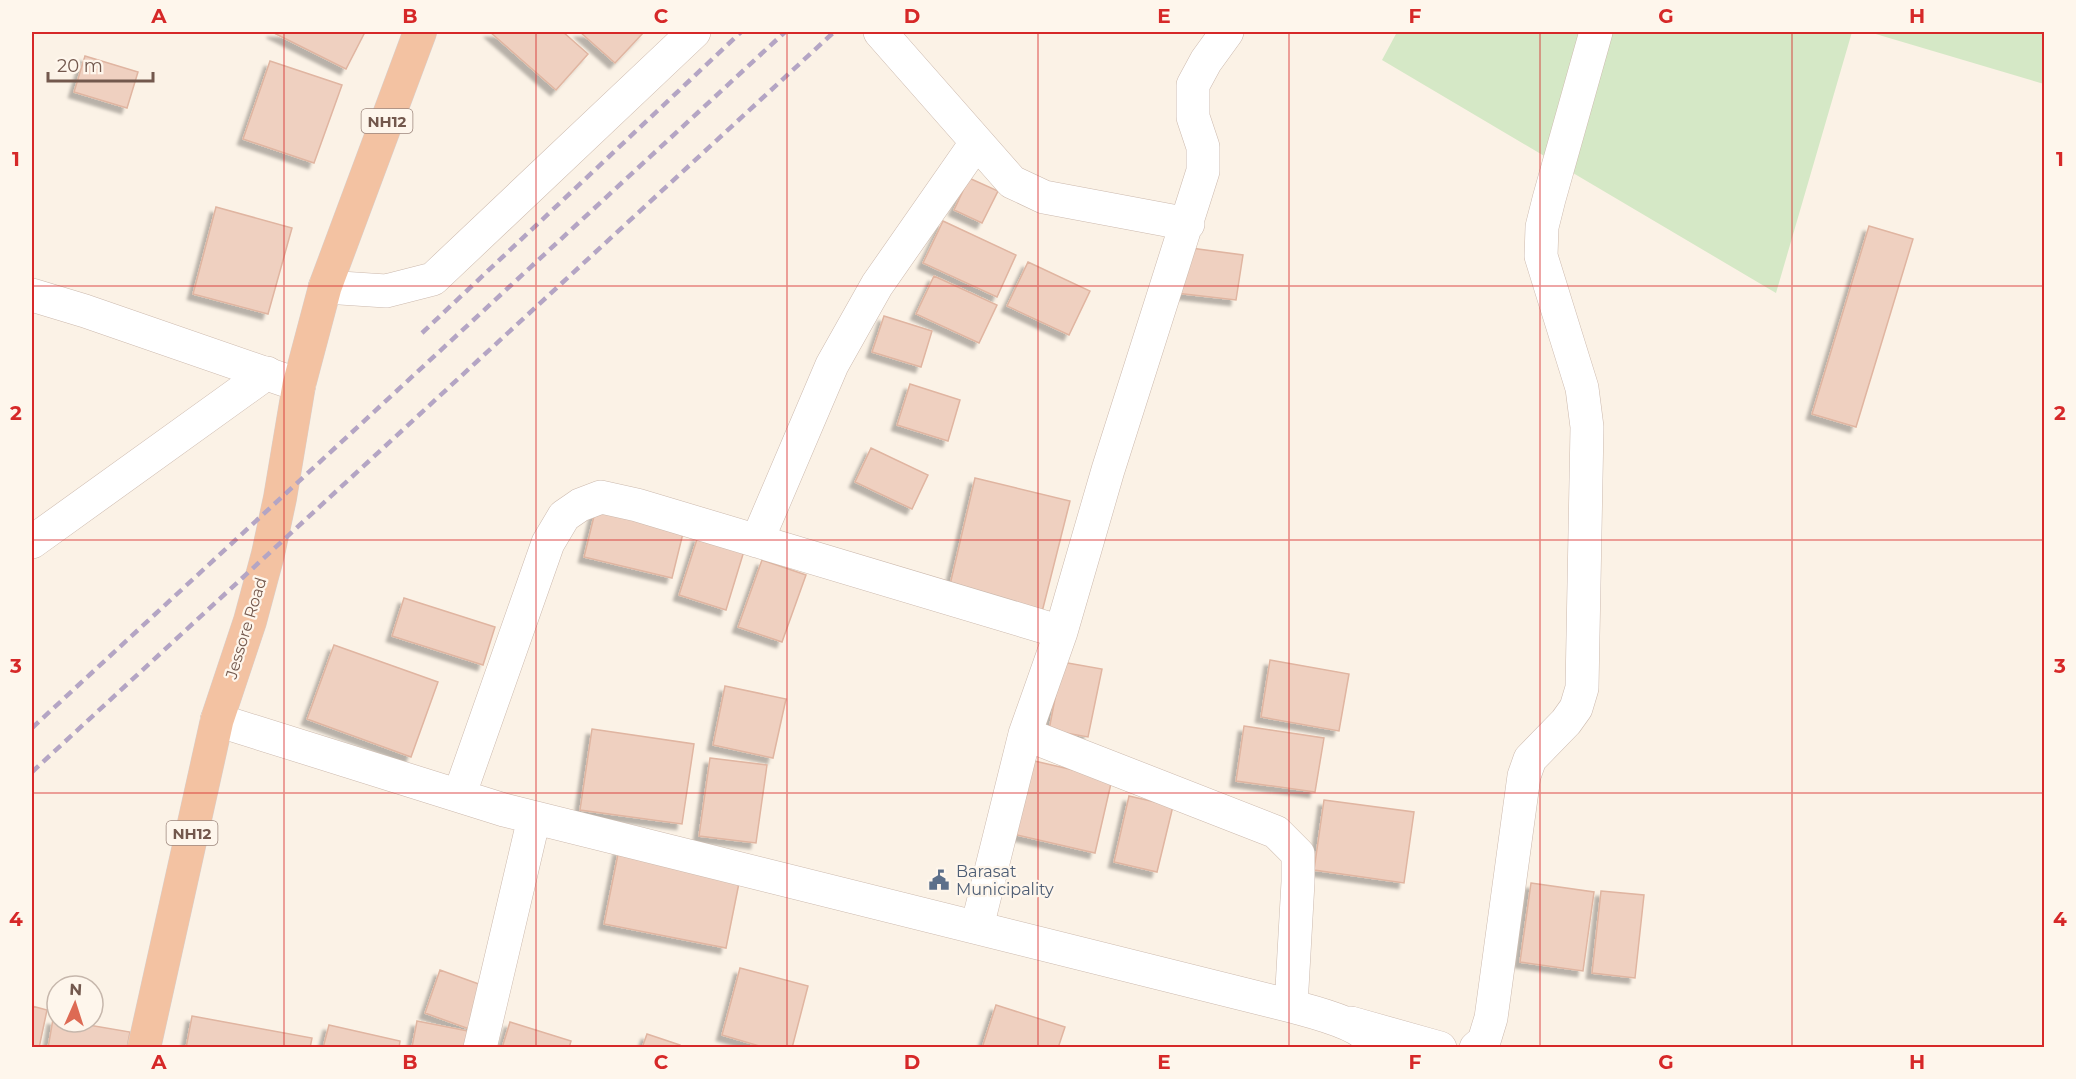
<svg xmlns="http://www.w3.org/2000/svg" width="2076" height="1079" viewBox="0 0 2076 1079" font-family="Montserrat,sans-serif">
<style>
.green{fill:#d5e8c6}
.building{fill:#efd0c0;stroke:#e0b5a1;stroke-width:1.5;filter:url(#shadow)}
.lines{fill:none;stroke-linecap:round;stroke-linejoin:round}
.minor-casing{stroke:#ccb9ad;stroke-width:34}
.tertiary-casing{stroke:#ccb9ad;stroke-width:34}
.trunk-casing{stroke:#d8d0cd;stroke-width:34}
.minor{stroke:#fff;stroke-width:33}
.tertiary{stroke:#fff;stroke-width:33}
.trunk{stroke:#f3c2a2;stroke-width:33}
.rail{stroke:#b4a5c4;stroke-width:4.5;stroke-dasharray:9 6;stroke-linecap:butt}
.grid{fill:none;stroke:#d62828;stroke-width:1.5;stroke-opacity:0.55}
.labels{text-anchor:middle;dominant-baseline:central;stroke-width:4.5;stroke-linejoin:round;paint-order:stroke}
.shield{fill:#fef6ec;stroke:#9d877d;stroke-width:1.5}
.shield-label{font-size:15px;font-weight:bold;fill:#73584d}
.street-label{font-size:16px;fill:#73584d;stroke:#fef6ec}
.service-label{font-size:16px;fill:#4e5e75;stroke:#fef6ec;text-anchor:start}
.neatline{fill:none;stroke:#d62828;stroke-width:2}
.grid-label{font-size:20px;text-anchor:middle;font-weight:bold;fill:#d62828}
</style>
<defs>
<filter id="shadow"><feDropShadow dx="-5.5" dy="5.5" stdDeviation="1.5" flood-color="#0004"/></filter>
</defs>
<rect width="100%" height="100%" fill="#fbf2e6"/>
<path class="green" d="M1397 32H1852L1776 293 1382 60Z
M1869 32H2044V84Z"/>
<path class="building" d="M272 32H365L346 69Z
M490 32H563L588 54 556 90Z
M580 32H644L615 63Z
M85 56 138 72 127 108 74 92Z
M270 61 342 85 314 163 243 139Z
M969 178 998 191 982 223 954 210Z
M216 207 292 228 268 314 193 294Z
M943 221 1016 255 997 297 923 263Z
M1869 226 1913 239 1856 427 1812 414Z
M1183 247 1243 255 1236 300 1176 293Z
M1028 262 1090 291 1069 335 1007 306Z
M934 276 997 305 979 343 916 314Z
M884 316 932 331 921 367 872 352Z
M910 384 960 400 948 441 897 425Z
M871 448 928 475 912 509 855 482Z
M975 478 1070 501 1040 620 949 589Z
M597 504 685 525 672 578 584 557Z
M698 536 744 551 726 610 679 595Z
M762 560 806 575 782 642 738 627Z
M404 598 495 627 483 665 392 636Z
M334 645 438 682 411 757 307 719Z
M1270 660 1349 674 1339 731 1261 717Z
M1062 662 1102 669 1088 737 1049 730Z
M725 686 786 699 773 758 713 745Z
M1244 726 1324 738 1315 792 1236 781Z
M592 729 694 744 682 824 580 810Z
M710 758 767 765 756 843 699 836Z
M1026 759 1112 779 1095 853 1009 833Z
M1129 796 1173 806 1157 872 1114 862Z
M1324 800 1414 812 1404 883 1314 870Z
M619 849 741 873 726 948 604 924Z
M1531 883 1594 892 1583 971 1520 962Z
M1601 891 1644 895 1635 978 1592 973Z
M740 968 808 986 792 1048H766L722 1035Z
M440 970 487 987 472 1030 425 1013Z
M996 1005 1065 1027 1058 1048H982Z
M32 1006 47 1010 39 1048H32Z
M192 1016 312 1038 310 1048H186Z
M53 1019 57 1020V1022H71L130 1032 127 1048H48Z
M417 1021 473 1032 469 1048 412 1047Z
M510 1022 571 1041 569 1048H502Z
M329 1025 400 1041 399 1048H323Z
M647 1034 680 1045 679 1048H642Z"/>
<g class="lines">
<g class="minor-casing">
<path id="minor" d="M880 32 1012 182 1044 197 1188 224
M757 541 832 365 877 285 976 143
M32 542 267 373
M217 720 504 810 1291 1006C1312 1012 1368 1024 1374 1048
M1025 734 1276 832 1298 854V882L1291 1006
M459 796 548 543 564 516 580 505 601 497 637 505 1061 632
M977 927 1025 734 1061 632 1108 470 1203 171V147L1193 117V85L1206 61 1227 32
M1351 1023 1440 1048
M480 1048 534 818
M1476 1048 1484 1041 1491 1018 1524 776 1530 759 1566 722 1576 708 1582 688 1587 427 1582 388 1541 256 1542 227 1549 199 1596 32"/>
</g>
<g class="tertiary-casing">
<path id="tertiary" d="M325 287 386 291 433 279 694 32
M32 295 85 311 299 385"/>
</g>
<g class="trunk-casing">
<path id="trunk" d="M144 1048 217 720 250 621 268 554 280 498 299 385 325 287 420 32"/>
</g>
<use href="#minor" class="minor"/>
<use href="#tertiary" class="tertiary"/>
<use href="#trunk" class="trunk"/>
<path class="rail" d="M422 333 741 32
M32 728 785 32
M32 772 834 32"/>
</g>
<path class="grid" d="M284 32V1048M536 32V1048M787 32V1048M1038 32V1048M1289 32V1048M1540 32V1048M1792 32V1048M32 286H2044M32 540H2044M32 793H2044"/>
<defs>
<g id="civic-bare" transform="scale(1.62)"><path d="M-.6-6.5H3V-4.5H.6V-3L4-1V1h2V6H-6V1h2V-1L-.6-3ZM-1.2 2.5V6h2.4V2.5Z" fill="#5c6f8a" stroke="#fef6ec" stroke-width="2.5" paint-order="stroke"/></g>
</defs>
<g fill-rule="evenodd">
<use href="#civic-bare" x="939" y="880"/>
</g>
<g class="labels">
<g class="shield">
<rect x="361.5" y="109" width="51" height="24" rx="4.5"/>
<rect x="166.5" y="821" width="51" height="24" rx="4.5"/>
</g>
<g class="shield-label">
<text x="387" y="121">NH12</text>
<text x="192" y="833">NH12</text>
</g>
<g class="street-label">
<text transform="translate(246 628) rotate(-73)">Jessore Road</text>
</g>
<g class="service-label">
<text x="956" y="871">Barasat<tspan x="956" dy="18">Municipality</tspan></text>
</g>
</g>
<rect width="2076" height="1079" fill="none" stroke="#fef6ec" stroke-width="66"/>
<g transform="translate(75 1004) rotate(3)"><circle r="28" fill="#fef6ec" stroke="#c6b7ac" stroke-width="1.5"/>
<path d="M0-4.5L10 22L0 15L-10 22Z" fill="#dd6a54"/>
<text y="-9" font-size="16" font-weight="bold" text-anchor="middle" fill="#73584d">N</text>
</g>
<path d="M48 72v9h105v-9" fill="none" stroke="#73584d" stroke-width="3"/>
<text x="57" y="72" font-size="18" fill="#73584d" stroke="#fef6ec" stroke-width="4.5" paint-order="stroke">20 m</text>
<rect x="33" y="33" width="2010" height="1013" class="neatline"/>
<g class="grid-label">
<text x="159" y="23">A</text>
<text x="410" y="23">B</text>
<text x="661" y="23">C</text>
<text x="912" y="23">D</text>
<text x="1164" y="23">E</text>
<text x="1415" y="23">F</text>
<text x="1666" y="23">G</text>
<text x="1917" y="23">H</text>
<text x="16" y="166">1</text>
<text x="2060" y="166">1</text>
<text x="16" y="420">2</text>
<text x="2060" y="420">2</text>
<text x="16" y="673">3</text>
<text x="2060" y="673">3</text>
<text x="16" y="926">4</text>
<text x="2060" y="926">4</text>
<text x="159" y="1069">A</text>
<text x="410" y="1069">B</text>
<text x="661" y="1069">C</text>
<text x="912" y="1069">D</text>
<text x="1164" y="1069">E</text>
<text x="1415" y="1069">F</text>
<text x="1666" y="1069">G</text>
<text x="1917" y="1069">H</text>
</g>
</svg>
